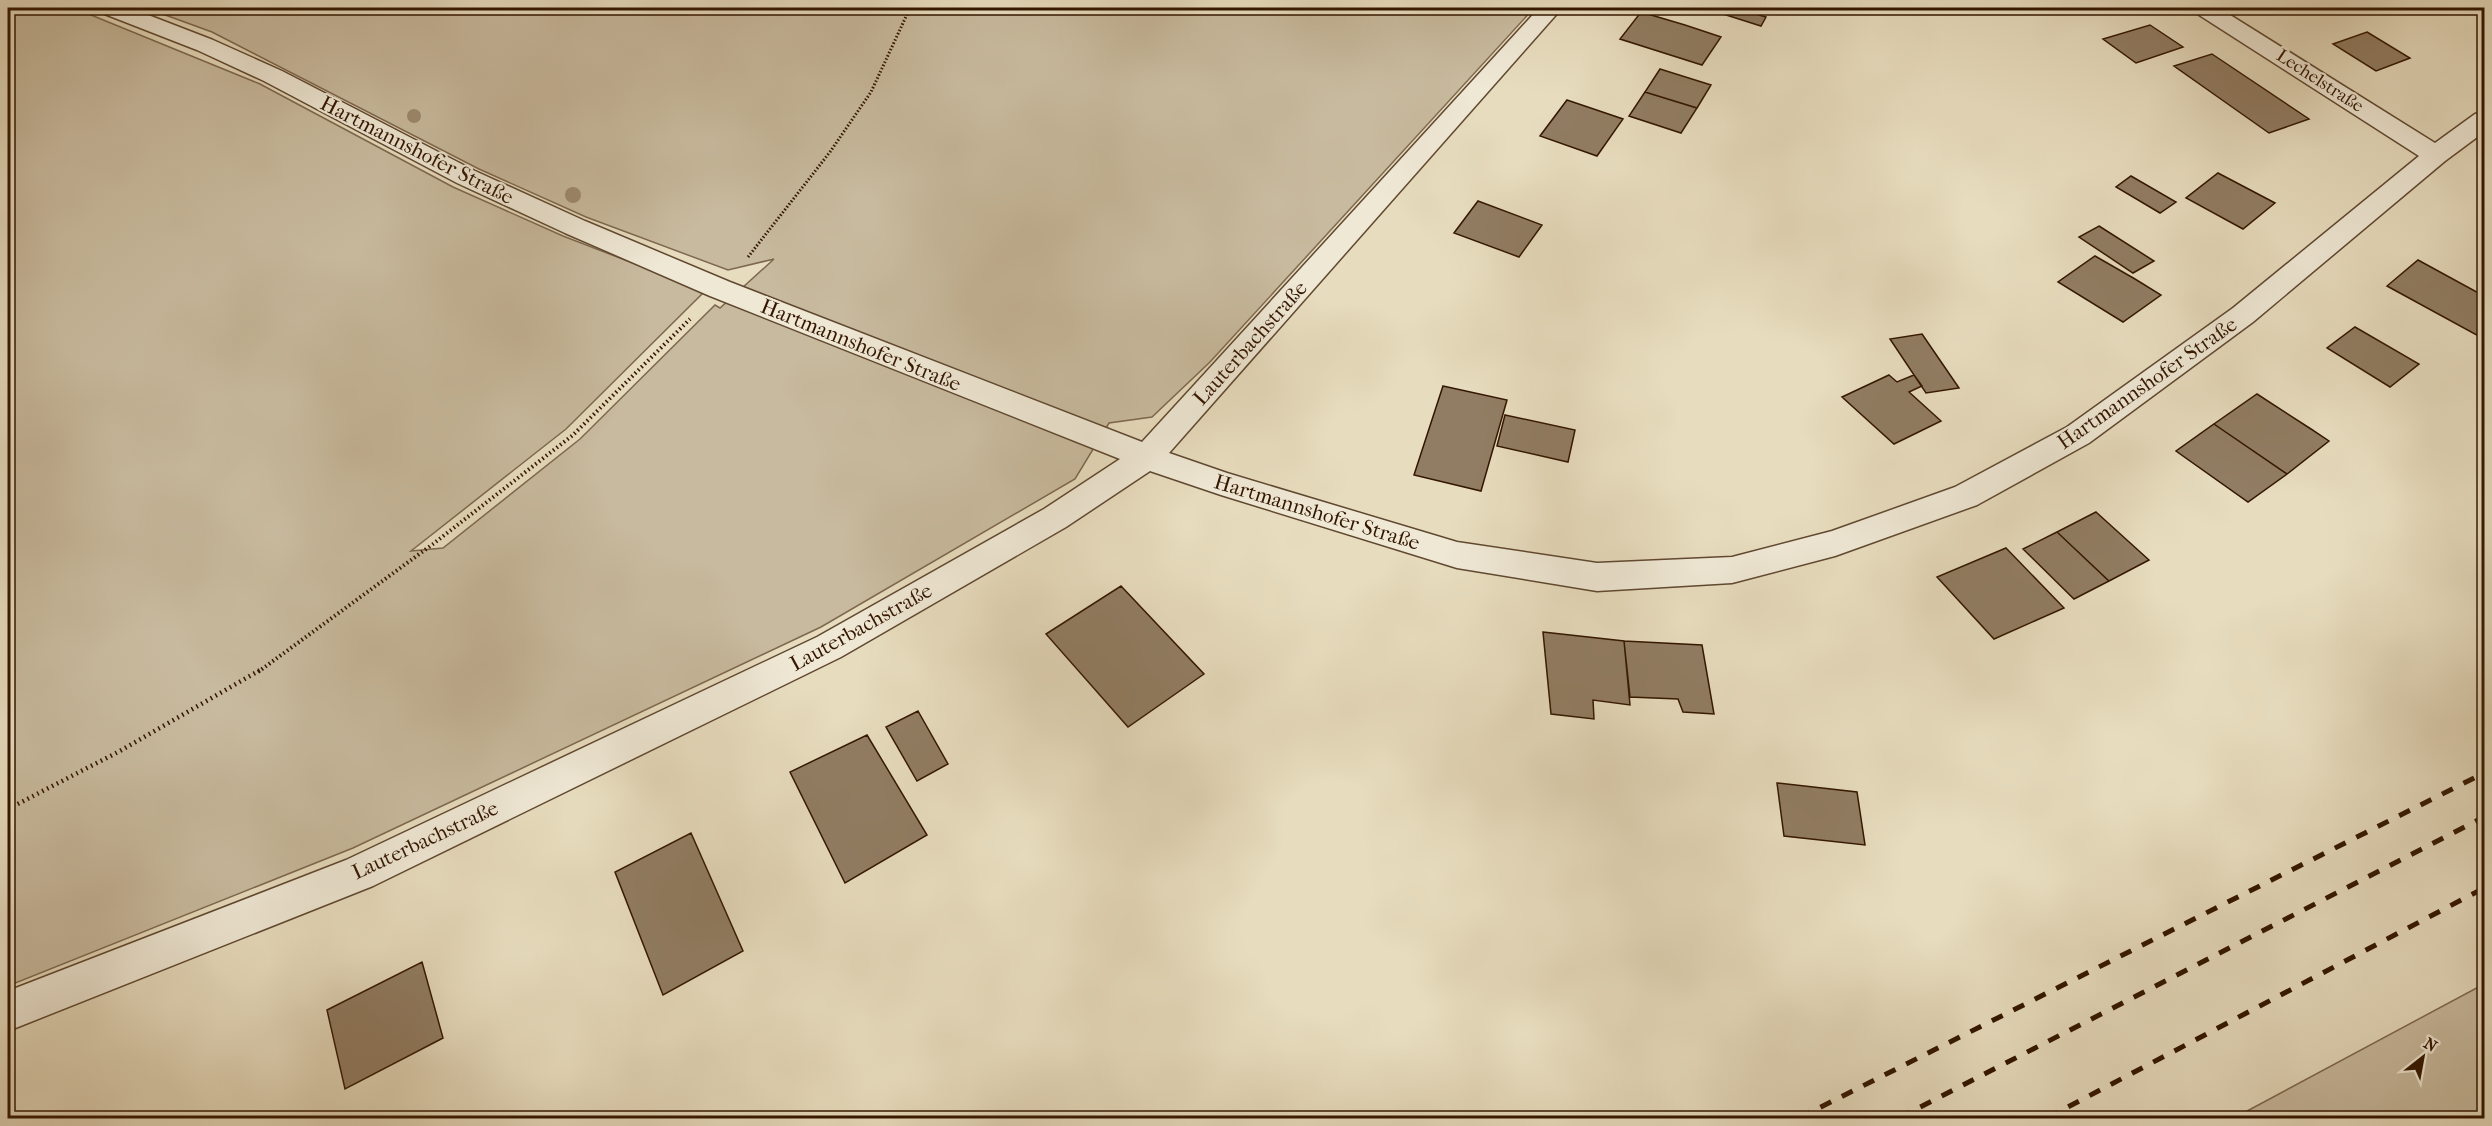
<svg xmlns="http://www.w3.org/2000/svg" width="2492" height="1126" viewBox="0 0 2492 1126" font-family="'IM FELL French Canon',serif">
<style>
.green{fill:#c8ba9e;stroke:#7e684f;stroke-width:1.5}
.building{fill:#917d63;stroke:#331600;stroke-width:1.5}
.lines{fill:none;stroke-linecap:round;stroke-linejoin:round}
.minor-casing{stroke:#604830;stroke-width:3}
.path-far2{stroke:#331600;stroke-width:3;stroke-dasharray:1.5 2;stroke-linecap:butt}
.path-far1{stroke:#331600;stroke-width:4;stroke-dasharray:1.5 3;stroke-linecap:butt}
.path{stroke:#331600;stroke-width:4.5;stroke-dasharray:1.5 4;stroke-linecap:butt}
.minor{fill:#efe8d5;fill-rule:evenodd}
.rail{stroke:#331600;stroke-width:5;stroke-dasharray:12 12;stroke-linecap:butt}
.tree{fill:#9d8a6f}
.labels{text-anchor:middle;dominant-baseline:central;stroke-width:4.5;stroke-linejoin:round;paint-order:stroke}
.far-street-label{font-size:18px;fill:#331600;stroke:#efe8d5}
.street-label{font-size:21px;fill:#331600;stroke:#efe8d5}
</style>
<rect width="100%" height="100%" fill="#e7dcbe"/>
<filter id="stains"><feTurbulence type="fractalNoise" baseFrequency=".00333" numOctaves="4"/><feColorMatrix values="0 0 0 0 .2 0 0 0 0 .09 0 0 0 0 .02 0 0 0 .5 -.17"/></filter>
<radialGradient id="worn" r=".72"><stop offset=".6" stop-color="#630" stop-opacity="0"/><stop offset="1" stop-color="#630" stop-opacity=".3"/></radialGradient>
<path class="green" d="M8 8H74L260 84 453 187 563 236 705 291 566 429 411 551 443 548 580 439 715 305 720 308 774 259 728 270 586 217 479 169 212 32 146 8H1534L1210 362 1152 417 1109 423 1075 479 821 627 353 848 8 986Z
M2484 984V1118H2234Z"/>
<path class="building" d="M1708 8H1734L1766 17 1761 26 1707 9Z
M1641 12 1685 25 1721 37 1702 65 1620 39Z
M2150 25 2183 47 2136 63 2103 39Z
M2367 32 2410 58 2376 71 2333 44Z
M2212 54 2309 119 2269 133 2174 66Z
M1660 69 1711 85 1697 108 1645 92Z
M1645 92 1697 108 1681 133 1629 116Z
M1567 100 1623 119 1597 156 1540 136Z
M2218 173 2275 203 2243 229 2186 198Z
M2131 176 2176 202 2160 213 2116 187Z
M1478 201 1542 225 1519 257 1454 233Z
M2099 226 2154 261 2133 273 2079 237Z
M2095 256 2135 279 2161 295 2123 322 2058 282Z
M2418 260 2484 296V339L2387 286Z
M2355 327 2419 364 2390 387 2327 348Z
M1922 334 1959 388 1926 393 1890 339Z
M1889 375 1897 382 1914 375 1922 386 1909 392 1941 421 1894 444 1842 397Z
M1443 386 1507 400 1481 491 1414 475Z
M2257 394 2311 429 2329 441 2287 474 2214 424Z
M1505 415 1575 430 1568 462 1497 446Z
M2214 424 2287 474 2248 502 2176 451Z
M2096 512 2149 560 2109 581 2057 532Z
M2057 532 2109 581 2074 599 2023 549Z
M2006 548 2064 608 1994 639 1937 577Z
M1121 586 1204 674 1128 727 1046 634Z
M1543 632 1624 641 1630 705 1593 700 1594 719 1551 714Z
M1624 641 1702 645 1714 714 1683 712 1678 699 1630 697Z
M918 711 948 764 917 781 886 727Z
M867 735 927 835 845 883 790 772Z
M1777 783 1857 792 1865 845 1784 836Z
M691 833 743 951 663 995 615 872Z
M422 962 443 1038 345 1089 327 1010Z"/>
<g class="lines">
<g class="minor-casing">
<path id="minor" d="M99 8H130L213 40 282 71 475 171 585 221 730 282 1142 442 1539 8H1562L1169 453 1227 473 1457 542 1597 563 1732 557 1832 531 1955 487 2067 427 2233 308 2419 156 2196 13 2193 8H2219L2435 143 2475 114 2484 112V132L2445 161 2253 322 2089 443 1977 505 1835 556 1732 583 1597 591 1457 568 1221 495 1150 471 1066 527 841 657 373 886 8 1031V991L346 860 817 637 1044 509 1120 459 710 296 565 233 457 183 264 81 197 50 102 13Z"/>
</g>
<path class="path-far2" d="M748 257 830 152 871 92 910 8"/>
<path class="path-far1" d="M258 672 433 544 573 435 690 319"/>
<path class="path" d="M8 809 120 751 260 670"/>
<use href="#minor" class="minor"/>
<path class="rail" d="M1799 1118 2484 773
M1899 1118 2484 817
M2047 1118 2484 888"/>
</g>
<g class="tree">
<circle cx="414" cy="116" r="7"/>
<circle cx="573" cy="195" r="8"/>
</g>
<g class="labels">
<g class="far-street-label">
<text transform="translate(2320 81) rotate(33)">Lechelstraße</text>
</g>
<g class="street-label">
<text transform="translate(417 150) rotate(27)">Hartmannshofer Straße</text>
<text transform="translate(1250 343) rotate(-48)">Lauterbachstraße</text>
<text transform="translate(861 345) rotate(22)">Hartmannshofer Straße</text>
<text transform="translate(2147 383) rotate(-35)">Hartmannshofer Straße</text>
<text transform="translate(1317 512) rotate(17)">Hartmannshofer Straße</text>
<text transform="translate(861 627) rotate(-29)">Lauterbachstraße</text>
<text transform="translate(425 840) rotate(-25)">Lauterbachstraße</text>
</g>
</g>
<rect width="2492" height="1126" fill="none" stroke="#e7dcbe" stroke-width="30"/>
<rect x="9" y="9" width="2474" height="1108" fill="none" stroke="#331600" stroke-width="3"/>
<rect x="15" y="15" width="2462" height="1096" fill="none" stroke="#331600" stroke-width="1.5"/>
<g transform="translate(2423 1057) rotate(31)" stroke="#efe8d5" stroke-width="4.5" paint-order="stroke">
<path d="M0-4.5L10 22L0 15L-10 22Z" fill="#331600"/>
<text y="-9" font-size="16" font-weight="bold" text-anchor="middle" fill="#331600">N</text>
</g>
<rect width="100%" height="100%" filter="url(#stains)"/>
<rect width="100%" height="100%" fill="url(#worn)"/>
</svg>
